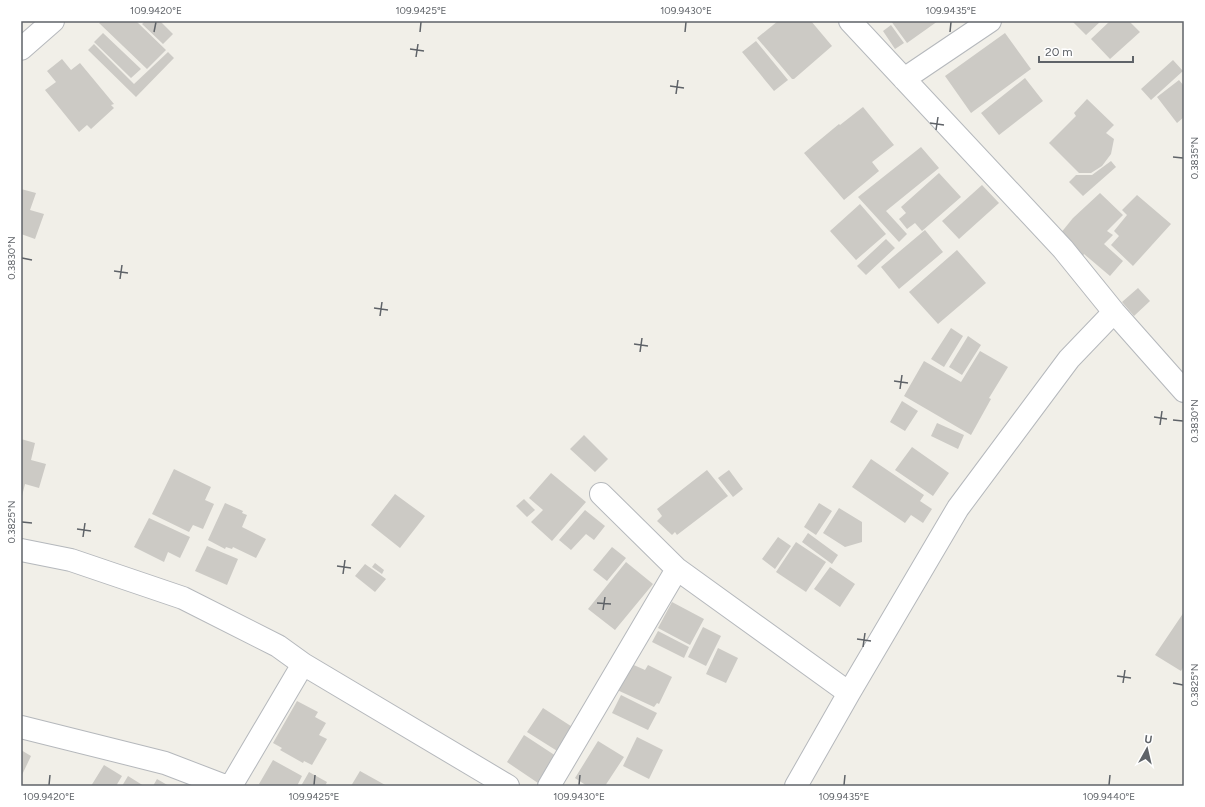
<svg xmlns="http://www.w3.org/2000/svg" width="1205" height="807" viewBox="0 0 1205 807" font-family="Figtree,sans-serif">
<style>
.building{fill:#cccac5}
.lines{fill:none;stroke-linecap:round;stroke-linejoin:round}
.minor-casing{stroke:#b5b8bc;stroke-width:24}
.minor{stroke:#fff;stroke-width:22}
.ticks{fill:none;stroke:#5f6368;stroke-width:1.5}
.neatline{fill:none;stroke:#5f6368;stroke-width:1.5}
.ticks-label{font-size:10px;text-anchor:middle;fill:#5f6368}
</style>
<rect width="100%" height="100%" fill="#f1efe8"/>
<path class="building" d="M101 21H136L166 50 147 69 99 23Z
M145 21H160L173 34 163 44 142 24Z
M778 21H811L832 46 794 79H792L757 38Z
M891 21H938L907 43Z
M1072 21H1101L1086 35Z
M1110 21H1129L1140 32 1110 59 1091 39Z
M891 25 904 43 895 49 883 31Z
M103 33 141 69 131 78 94 42Z
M1005 33 1031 69 971 113 945 76Z
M756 41 788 80 774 91 742 52Z
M94 44 134 84 168 52 174 58 136 97 88 50Z
M62 59 71 70 80 63 114 104 111 105 114 108 91 129 87 125 79 132 45 90 56 82 47 71Z
M1173 60 1183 71 1151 100 1141 89Z
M1025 78 1043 101 999 135 981 113Z
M1179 80 1184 86V117L1177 123 1157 97Z
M1087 99 1114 125 1106 133 1114 139 1111 154 1102 166 1091 173H1079L1049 143 1076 116 1074 113Z
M863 107 894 145 872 162 879 171 844 200 804 153 839 124 840 125Z
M921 147 939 168 886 211 907 234 899 242 858 197Z
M1111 161 1116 167 1083 196 1069 182 1076 175H1092Z
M939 173 961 197 922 231 915 223 907 229 899 219 906 213 901 207Z
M982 185 999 203 959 239 942 221Z
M21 189 36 193 30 210 44 214 35 239 21 234Z
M1100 193 1123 215 1107 231 1113 235 1104 244 1123 261 1110 276 1084 254 1083 256 1060 234 1073 218Z
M1137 195 1171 224 1133 266 1111 245 1119 236 1114 231 1127 215 1122 210Z
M860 204 886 234 856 260 830 231Z
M925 230 943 252 899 289 881 267Z
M886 239 895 248 866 275 857 266Z
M957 250 986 283 938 324 909 292Z
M1138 288 1150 301 1134 316 1122 302Z
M951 328 963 336 944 367 931 359Z
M968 336 981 345 962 375 949 367Z
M980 351 1008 367 989 398 991 399 971 435 904 396 924 361 961 382Z
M902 401 918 411 905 431 890 422Z
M937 423 964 435 958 449 931 436Z
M584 435 608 459 595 472 570 449Z
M21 439 35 443 31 460 46 464 39 488 25 484 22 496Z
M912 447 949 473 933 496 895 470Z
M871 459 924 495 920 501 932 509 923 523 911 515 905 523 852 487Z
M174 469 211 487 205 500 214 504 203 529 193 525 189 532 152 514Z
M707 470 728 496 677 535 675 532 672 535 657 521 662 516 657 509Z
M729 470 743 489 733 497 718 478Z
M551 473 586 502 552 541 531 522 543 510 529 498Z
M395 494 425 516 400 548 371 525Z
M524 499 535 510 527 517 516 506Z
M225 503 243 511 242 513 247 515 242 527 266 539 256 558 233 547 232 549 226 547 225 549 208 540Z
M819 503 832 511 816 535 804 527Z
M839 508 862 522V542L845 547 823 533Z
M585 510 605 526 594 540 586 534 571 550 559 540Z
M149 518 190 537 180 558 168 552 164 562 134 547Z
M808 533 838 555 832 564 802 542Z
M778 537 791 546 775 569 762 559Z
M796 542 826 562 806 592 776 572Z
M207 546 238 559 227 585 195 571Z
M612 547 626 558 607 581 593 570Z
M626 562 653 584 615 630 588 609Z
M375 563 384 570 382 574 372 567Z
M365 564 386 579 375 592 355 576Z
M830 567 855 584 840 607 814 589Z
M672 602 704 619 690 645 658 628Z
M1184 612V666L1181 671 1155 655Z
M703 627 721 636 706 666 688 657Z
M658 631 689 647 684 658 652 642Z
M718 648 738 658 726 683 706 674Z
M627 662 645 670 648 665 672 677 659 704 657 703 654 707 615 689Z
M621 695 657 713 648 730 612 713Z
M297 701 318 712 315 717 326 723 319 735 327 739 312 765 304 761 303 763 280 750 282 748 273 743Z
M543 708 577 730 562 754 527 732Z
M524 735 556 756 538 783 507 762Z
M637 737 663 750 649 779 623 766Z
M598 741 624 757 605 786H587L575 778Z
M21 750 31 756 21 777Z
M273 760 302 776 297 786H262L259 784Z
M104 765 122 776 116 786H91Z
M360 771 387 786H351Z
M309 772 327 782 325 786H301Z
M128 776 144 786H122Z
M157 779 169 786H153Z"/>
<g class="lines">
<g class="minor-casing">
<path id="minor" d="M850 21 1063 249 1114 312 1184 391
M21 49 53 21
M904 79 990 21
M601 494 677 569 849 693
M21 550 71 560 183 598 278 646 303 664 508 786
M21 727 165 763 225 786
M231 786 303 664
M549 786 677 569
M796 786 849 693 958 508 1069 359 1114 312"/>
</g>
<use href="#minor" class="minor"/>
</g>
<path class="ticks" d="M154 32 156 22M420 32 421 22M685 32 686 22M950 32 951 22M410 49 424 51M416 57 418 44M670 86 684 88M676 94 678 80M930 123 944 125M936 130 938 117M1173 157 1183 158M22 258 32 260M114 271 128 273M120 279 122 265M374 308 388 310M380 316 382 302M634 344 648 346M640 352 642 338M894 381 908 383M900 389 902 375M1154 417 1167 419M1173 420 1183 421M1160 425 1162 411M22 522 32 523M77 529 91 531M83 537 85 523M337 566 351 568M343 574 345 560M597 603 611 604M603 610 605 597M857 639 871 641M863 647 865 633M1117 676 1131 678M1123 683 1125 670M1173 683 1183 685M49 785 50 775M314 785 315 775M579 785 580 775M844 785 845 775M1109 785 1110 775"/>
<rect width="1205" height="807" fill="none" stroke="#ffffff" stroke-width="44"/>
<g transform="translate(1147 749) rotate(8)" stroke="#ffffff" stroke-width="3" paint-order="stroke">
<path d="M0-3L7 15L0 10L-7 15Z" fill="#5f6368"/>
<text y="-6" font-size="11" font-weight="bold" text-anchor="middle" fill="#5f6368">U</text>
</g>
<path d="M1039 56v6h94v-6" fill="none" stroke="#5f6368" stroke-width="2"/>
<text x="1045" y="56" font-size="12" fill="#5f6368" stroke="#ffffff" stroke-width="3" paint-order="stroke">20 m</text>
<rect x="22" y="22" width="1161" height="763" class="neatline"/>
<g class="ticks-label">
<text x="156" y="14">109.9420°E</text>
<text x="421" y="14">109.9425°E</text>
<text x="686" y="14">109.9430°E</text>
<text x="951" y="14">109.9435°E</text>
<text transform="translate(1194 158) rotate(-90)" y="4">0.3835°N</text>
<text transform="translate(11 258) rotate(-90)" y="4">0.3830°N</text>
<text transform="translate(1194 421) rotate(-90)" y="4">0.3830°N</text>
<text transform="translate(11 522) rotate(-90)" y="4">0.3825°N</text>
<text transform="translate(1194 685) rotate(-90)" y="4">0.3825°N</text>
<text x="49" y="800">109.9420°E</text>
<text x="314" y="800">109.9425°E</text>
<text x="579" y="800">109.9430°E</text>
<text x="844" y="800">109.9435°E</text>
<text x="1109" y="800">109.9440°E</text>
</g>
</svg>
